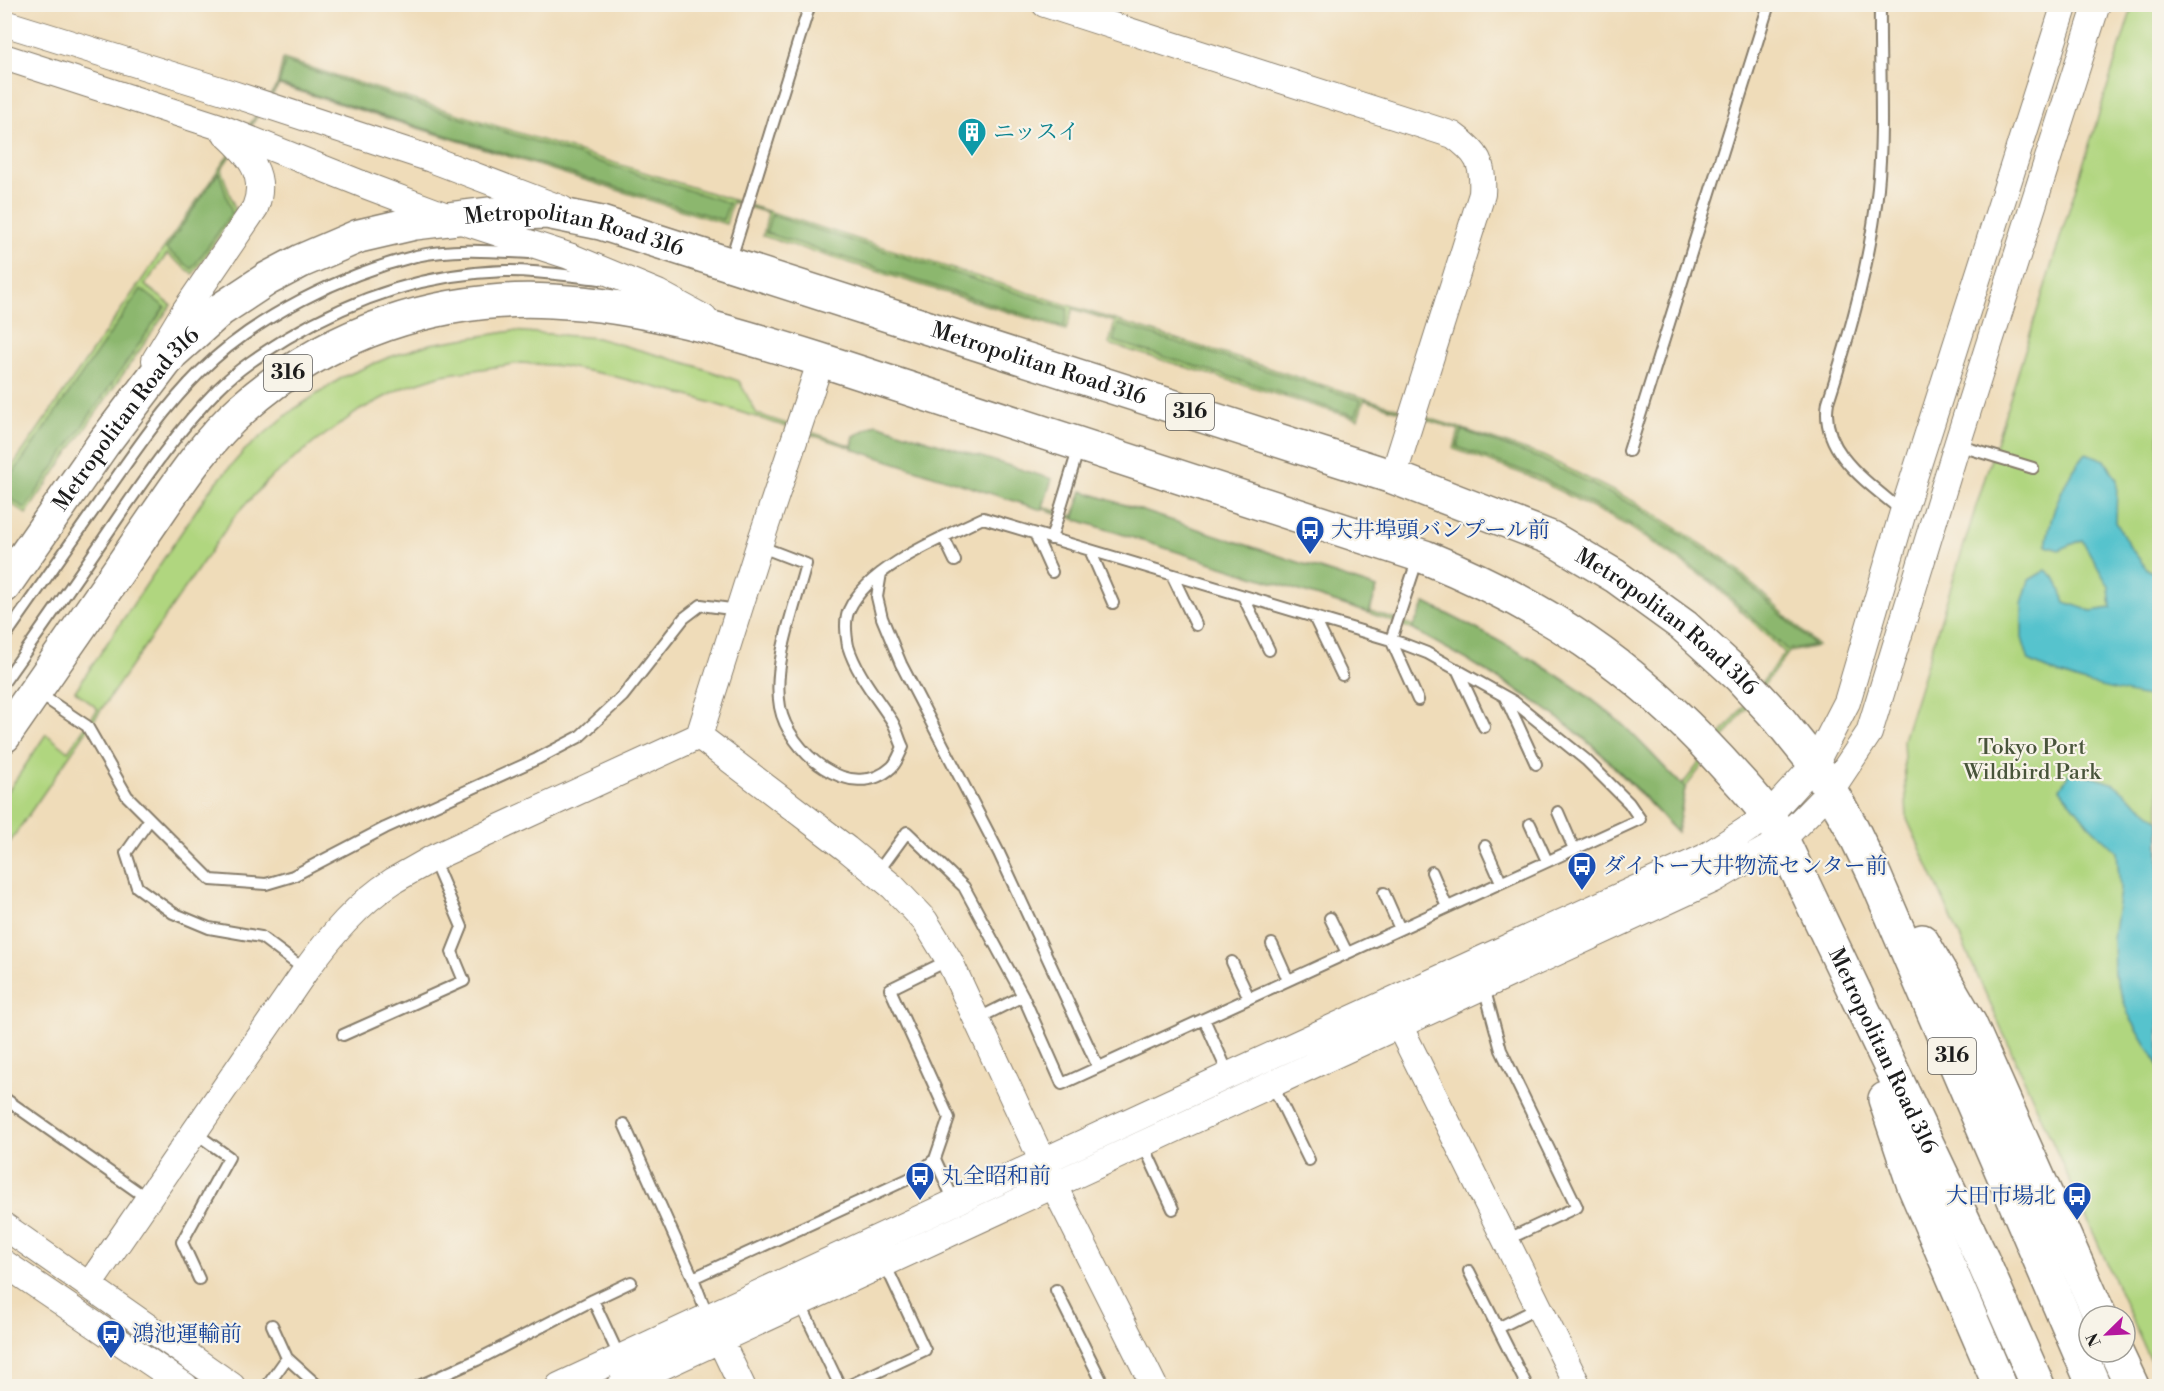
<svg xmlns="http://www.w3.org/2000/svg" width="2164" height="1391" viewBox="0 0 2164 1391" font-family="'Libre Bodoni','Noto Serif JP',serif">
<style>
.green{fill:#b0d67f;stroke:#66794e;stroke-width:1.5}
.forest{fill:#8cb76e;stroke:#546a45;stroke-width:1.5}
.water{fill:#56c3cd;stroke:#397074;stroke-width:1.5}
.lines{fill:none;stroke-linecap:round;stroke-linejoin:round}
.service-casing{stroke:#867c6a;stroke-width:14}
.tertiary-casing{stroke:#867c6a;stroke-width:28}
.primary-casing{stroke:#867c6a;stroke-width:36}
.service{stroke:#fff;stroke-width:10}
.tertiary{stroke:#fff;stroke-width:26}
.primary{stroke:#fff;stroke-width:33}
.labels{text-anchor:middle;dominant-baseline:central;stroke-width:4.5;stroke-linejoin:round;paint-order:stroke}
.shield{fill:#f7f3e8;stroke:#5e5c59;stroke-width:1.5}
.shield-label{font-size:21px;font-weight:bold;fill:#1c1c1c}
.culture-label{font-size:22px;fill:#0d838f;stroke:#f7f3e8;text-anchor:start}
.street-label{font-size:22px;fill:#1c1c1c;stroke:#f7f3e8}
.transit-label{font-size:22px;fill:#164399;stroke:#f7f3e8;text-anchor:start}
.park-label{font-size:22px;fill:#48543a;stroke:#f7f3e8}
</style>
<rect width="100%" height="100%" fill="#f7f3e8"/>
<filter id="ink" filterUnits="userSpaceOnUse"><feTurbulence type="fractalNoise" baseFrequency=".0167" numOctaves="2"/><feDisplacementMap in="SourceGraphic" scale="12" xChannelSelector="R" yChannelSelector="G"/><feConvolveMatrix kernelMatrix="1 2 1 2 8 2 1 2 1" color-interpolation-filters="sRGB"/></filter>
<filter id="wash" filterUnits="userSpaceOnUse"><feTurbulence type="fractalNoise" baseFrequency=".008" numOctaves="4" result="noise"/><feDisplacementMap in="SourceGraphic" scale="24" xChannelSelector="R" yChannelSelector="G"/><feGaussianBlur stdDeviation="1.35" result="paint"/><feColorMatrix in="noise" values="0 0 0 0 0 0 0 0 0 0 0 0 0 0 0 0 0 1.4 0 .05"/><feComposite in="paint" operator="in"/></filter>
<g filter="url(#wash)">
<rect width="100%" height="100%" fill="#efdcb9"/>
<path class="green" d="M2133 5H2159V1379L1907 819 1903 740Z
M283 59 1460 428 1543 456 1637 503 1728 561 1818 646 1789 652 1685 788 1677 832 1602 755 1570 727 1542 706 1471 662 1412 629 1369 613 696 398 609 375 562 366 521 363 442 375 402 388 360 410 315 442 269 479 234 517 5 849V796L46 734 68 751 98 709 75 691 209 491 245 450 294 409 343 377 387 358 430 344 513 331 597 338 693 365 739 381 757 414 852 446 854 436 1043 507 1074 516 1082 491 1377 588 1370 611 1414 626 1425 603C1494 637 1566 674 1624 726 1644 745 1663 766 1682 785L1785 653 1712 583 1628 526 1534 478 1454 449 1459 430 1364 400 1358 419 1109 344 1115 322 1073 309 1066 330 763 236 768 213 732 202 726 224 279 85 221 169 236 212 193 274 167 254 145 285 171 305 26 514 5 499V477L277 85Z"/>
<path class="forest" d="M285 62 729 203 723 220 279 84Z
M219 172 232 213 192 269 166 249Z
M771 215 1068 309 1064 327 766 233Z
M141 289 165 307 25 509 5 494V485Z
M1118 324 1361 400 1356 416 1113 341Z
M876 424 1052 479 1042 510 852 449 854 436Z
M1462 430 1541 459 1635 506 1726 563 1814 645 1787 650 1714 582 1630 524 1537 476 1457 447Z
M1082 491 1377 588 1369 613 1074 519Z
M1425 603C1494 637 1566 674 1624 726 1645 746 1664 768 1685 788L1677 832C1642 796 1609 756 1569 726 1520 688 1466 659 1412 629Z"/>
<path class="water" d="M2086 453 2105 460 2117 480 2116 522 2130 547 2147 569 2159 576V699C2114 691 2071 682 2029 661L2022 638V603L2029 580 2046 570 2056 579 2065 602 2091 611 2111 608 2109 587 2082 540 2059 550 2046 546C2051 510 2063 481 2086 453Z
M2071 770 2114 784 2159 820V1066L2129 1016 2114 974 2113 938 2120 890 2117 852 2089 825 2060 789Z"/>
</g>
<g filter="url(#ink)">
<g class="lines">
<g class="service-casing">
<path id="service" d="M1880 4C1879 65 1884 127 1878 188 1870 262 1851 331 1828 402 1819 452 1869 483 1903 512
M730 262 810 4
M1957 445 2033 468
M1629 451 1769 4
M1035 534 1052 572
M944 538 955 561
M1051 539 1079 447
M759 546 806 564C795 607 772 664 780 707 788 751 851 805 892 767 897 762 900 753 903 747 899 739 897 729 892 721 877 698 856 673 848 646 846 635 844 620 849 610 868 567 942 538 983 518L1401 643 1427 653 1513 701 1586 760 1629 803 1640 819 1062 1084 1023 996 964 887 907 832 877 873
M1090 550 1113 603
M881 573 877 597 882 618 901 664 999 853 1098 1067
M1172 575 1196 625
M1243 596 1269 650
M1314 617 1342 675
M4 638C36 593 67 548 98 504 130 458 162 410 201 371 255 317 343 274 416 256 452 248 492 251 529 253
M1457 669 1484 727
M4 682C41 630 77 578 113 525 145 478 178 430 218 389 238 369 263 353 287 338 354 298 427 273 505 271 536 270 569 276 600 279
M38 693 87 726 127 796 211 880 266 884 293 876 385 828 537 759 579 737 623 696 684 618 701 605 738 610
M1505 697 1536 764
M1418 700 1391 640 1418 558
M1558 812 1574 849
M150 819 126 853 137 887 173 913 209 928 261 937 305 970
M1530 824 1547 861
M1485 846 1501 882
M1432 872 1447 907
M1384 893 1400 929
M1330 918 1347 953
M1272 944 1288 980
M949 960 890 989 949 1118 935 1159 955 1203
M1232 962 1249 998
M1484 987 1501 1050 1577 1207 1506 1240
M977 1019 1023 996
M1204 1019 1229 1075
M343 1035 464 981 452 952 462 927 433 859
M1272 1084 1309 1160
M4 1098 148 1199
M624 1124 693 1278
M194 1132 229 1157 182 1242 199 1279
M1143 1144 1173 1209
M1469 1271 1527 1386
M1056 1290 1104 1386
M800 1303 840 1386
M708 1317 693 1278 917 1175 935 1159
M272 1325 287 1358
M1498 1328 1538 1308
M620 1358 593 1300 631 1282
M267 1386 287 1358 318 1386
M419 1386 477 1360 593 1300
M848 1386 925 1350 885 1264"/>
</g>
<g class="tertiary-casing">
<path id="tertiary" d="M1045 4 1453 135C1478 153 1484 163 1482 194L1393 477
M4 23 230 93 431 159 562 209
M4 57 217 126 367 186 452 218 569 256 658 293 704 318
M155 360 184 312 255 208C268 175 249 155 226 134
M699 736 847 849 893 887 925 921 949 960 1054 1186 1154 1386
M1399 1025 1578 1386
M4 1226 232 1386
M4 1263 185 1386
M89 1285 306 970C330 937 357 904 393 881 406 873 420 866 433 858L699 736 759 546 821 360
M720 1340 742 1386
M559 1386 1229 1075 1705 857 1768 816 1815 764 1847 702 1903 512 2065 4
M620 1386 1715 879 1782 840 1831 790 1869 733 1957 445 2097 4"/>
</g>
<g class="primary-casing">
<g id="primary">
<path id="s1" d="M4 586 103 444 172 353 220 310 267 279 301 261 359 236 415 223 490 214 547 212 601 223 1393 477 1551 538 1615 576 1684 626 1740 677 1777 717 1815 764 1852 828 1874 874 2094 1386"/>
<path id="s2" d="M4 736C49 671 94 607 138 542 169 498 201 445 242 409 326 333 439 295 552 301 644 305 734 333 821 360L1425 557C1545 606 1633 665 1720 760 1736 778 1755 796 1768 816 1781 834 1790 857 1800 877L1982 1259 2038 1386"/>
<path d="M1922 941 1970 1024 2100 1316"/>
<path d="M1885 1099 1914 1186 2000 1386"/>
<path d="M2116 1352 2132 1386"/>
</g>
</g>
<use href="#service" class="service"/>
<use href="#tertiary" class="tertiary"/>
<use href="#primary" class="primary"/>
</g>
</g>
<defs>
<g id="building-pin" transform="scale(1.5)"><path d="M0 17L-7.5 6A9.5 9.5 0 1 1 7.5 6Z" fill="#0f9aa8" stroke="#f7f3e8"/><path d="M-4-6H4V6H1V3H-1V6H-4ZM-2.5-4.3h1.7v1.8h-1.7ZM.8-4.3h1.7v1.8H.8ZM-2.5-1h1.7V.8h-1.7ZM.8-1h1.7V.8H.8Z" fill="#fff"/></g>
<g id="bus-pin" transform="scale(1.5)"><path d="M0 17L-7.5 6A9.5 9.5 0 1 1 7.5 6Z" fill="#1a4fb4" stroke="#f7f3e8"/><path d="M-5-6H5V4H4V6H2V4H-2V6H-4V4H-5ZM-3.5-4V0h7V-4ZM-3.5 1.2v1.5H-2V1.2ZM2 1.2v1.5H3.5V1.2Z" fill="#fff"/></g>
</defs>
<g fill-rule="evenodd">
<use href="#building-pin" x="972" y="132"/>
<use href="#bus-pin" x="1310" y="530"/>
<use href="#bus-pin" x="1582" y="866"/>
<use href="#bus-pin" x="920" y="1176"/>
<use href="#bus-pin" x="2077" y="1196"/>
<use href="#bus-pin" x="111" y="1334"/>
</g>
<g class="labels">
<g class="shield">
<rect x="264" y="355" width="48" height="36" rx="4.5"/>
<rect x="1166" y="394" width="48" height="36" rx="4.5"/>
<rect x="1928" y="1038" width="48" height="36" rx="4.5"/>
</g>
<g class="shield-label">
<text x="288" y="373">316</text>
<text x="1190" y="412">316</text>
<text x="1952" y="1056">316</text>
</g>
<g class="culture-label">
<text x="993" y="132">ニッスイ</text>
</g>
<g class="street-label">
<text stroke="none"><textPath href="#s1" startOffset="729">Metropolitan Road 316</textPath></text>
<text stroke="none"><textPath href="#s1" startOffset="1215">Metropolitan Road 316</textPath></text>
<text stroke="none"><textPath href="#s1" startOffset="207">Metropolitan Road 316</textPath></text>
<text stroke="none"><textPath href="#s1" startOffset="1899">Metropolitan Road 316</textPath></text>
<text stroke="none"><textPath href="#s2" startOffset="2350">Metropolitan Road 316</textPath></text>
</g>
<g class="transit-label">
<text x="1331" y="530">大井埠頭バンプール前</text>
<text x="1603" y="866">ダイトー大井物流センター前</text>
<text x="941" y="1176">丸全昭和前</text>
<text x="2056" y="1196" text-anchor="end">大田市場北</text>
<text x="132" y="1334">鴻池運輸前</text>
</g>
<g class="park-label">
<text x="2032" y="747">Tokyo Port<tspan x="2032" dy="25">Wildbird Park</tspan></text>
</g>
</g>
<rect width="2164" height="1391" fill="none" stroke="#f7f3e8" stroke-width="24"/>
<g transform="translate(2107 1334) rotate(246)"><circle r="28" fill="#f7f3e8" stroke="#9f9d96" stroke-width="1.5"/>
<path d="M0-4.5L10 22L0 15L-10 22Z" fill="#b5179e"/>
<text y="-9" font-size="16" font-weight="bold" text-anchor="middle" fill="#1c1c1c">N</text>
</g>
</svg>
